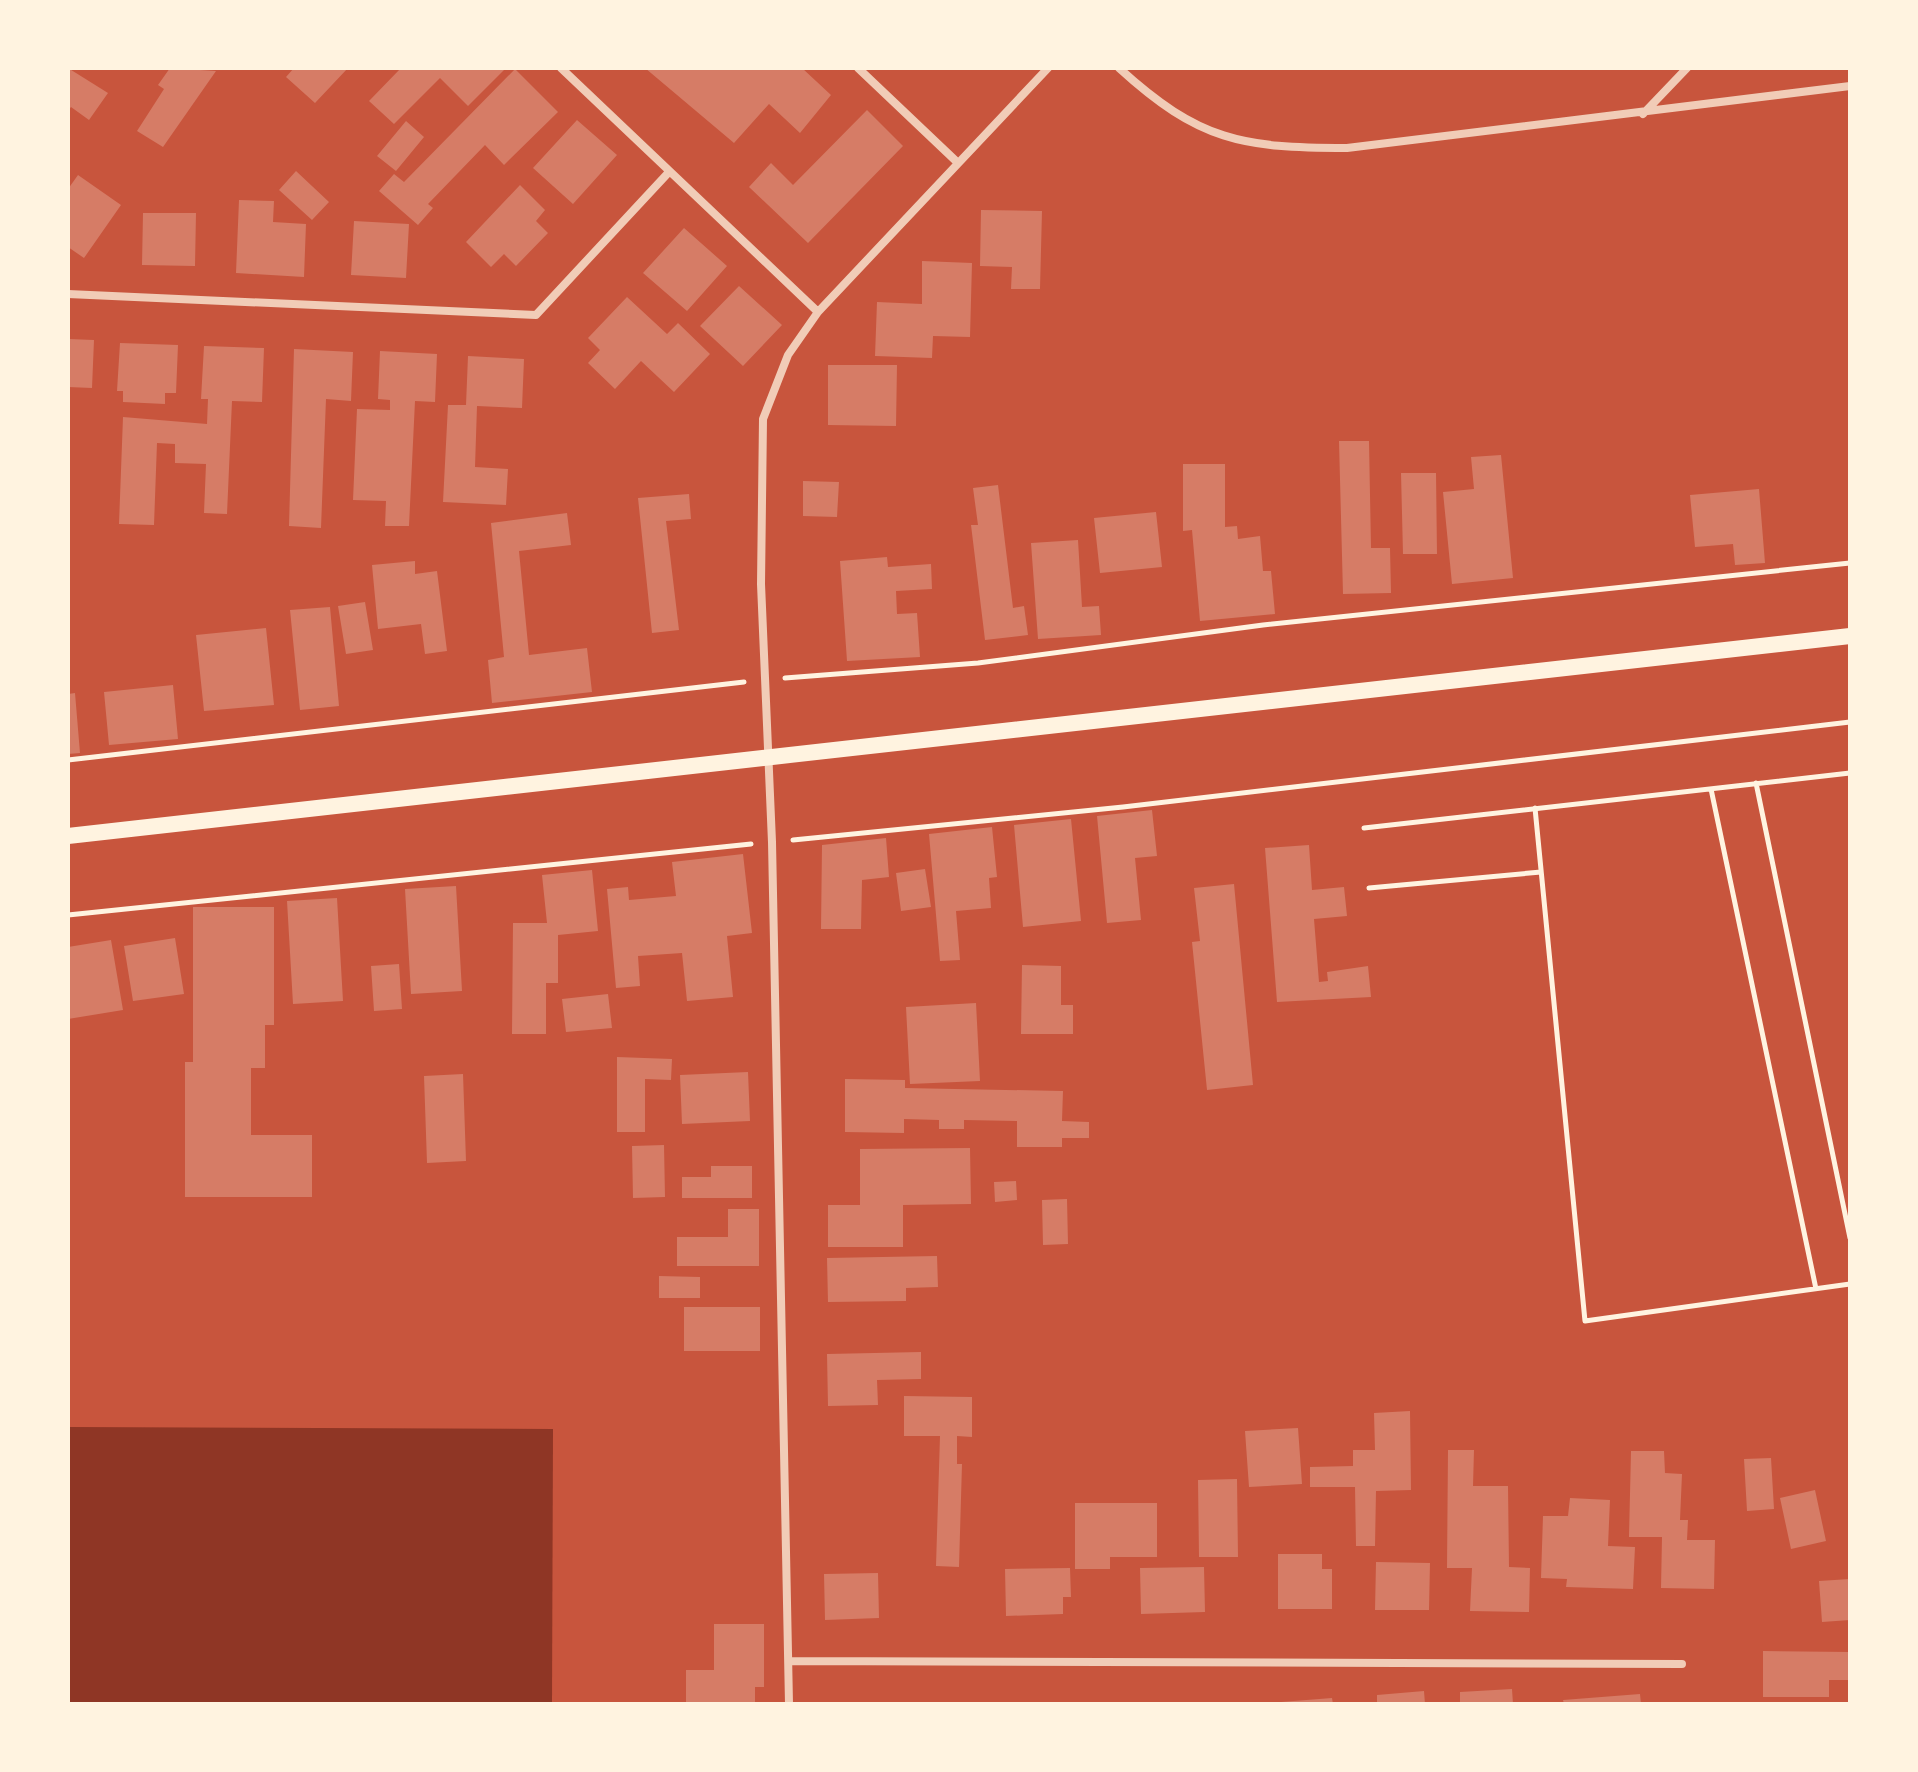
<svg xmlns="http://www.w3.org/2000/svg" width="1918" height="1772" viewBox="0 0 1918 1772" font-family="'Space Grotesk',sans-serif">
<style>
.water{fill:#8f3625}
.building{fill:#d67c66}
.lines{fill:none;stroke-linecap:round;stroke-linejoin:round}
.path{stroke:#fff3e0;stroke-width:5}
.minor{stroke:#f1ccb7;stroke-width:8}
.secondary{stroke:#fff3e0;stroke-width:16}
</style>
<rect width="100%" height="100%" fill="#c8553d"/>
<path class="water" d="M68 1427 553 1429 552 1704H68Z"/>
<path class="building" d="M68 68 108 93 89 120 71 107 68 111Z
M170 68 216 71 163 147 137 131 164 89 158 85Z
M294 68H348L315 103 286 77Z
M401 68H506L468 106 440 78 394 124 369 101Z
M645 68H802L831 95 800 133 769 104 734 143Z
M515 69 558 112 504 165 485 145 428 204 433 208 418 225 379 191 394 174 404 182Z
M867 110 903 146 808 243 749 187 771 163 793 185Z
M577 120 617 155 573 204 533 168Z
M406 121 424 137 396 171 377 156Z
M296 171 329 202 312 220 279 190Z
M78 175 121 205 84 258 68 247V189Z
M520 185 545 210 536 221 548 233 516 266 504 254 491 267 466 242Z
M239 200 274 201 273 222 306 224 304 277 236 273Z
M981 210 1042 211 1040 289H1011L1012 267 980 266Z
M143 213H196L195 266 142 265Z
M354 221 409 224 406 278 351 275Z
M684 228 727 266 687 311 643 273Z
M922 261 972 263 970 337 933 336 932 358 875 356 877 302 922 304Z
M739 286 782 325 743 366 700 326Z
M627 297 667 334 678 323 710 354 674 392 641 361 615 389 588 363 600 350 588 338Z
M68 339 94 340 92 388 68 387Z
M120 343 178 345 176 393H165V404L123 402V391H117Z
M204 346 264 348 262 402 232 401 227 514 204 513 206 464 175 463V444L157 443 154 525 119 524 123 417 207 424 208 399H201Z
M294 349 353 352 351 401 326 399 321 528 289 526Z
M380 351 437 354 435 402 415 401 409 526H385L386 501 353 500 357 409 390 410V400L378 399Z
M468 356 524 359 522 408 477 406 475 467 508 469 506 505 443 502 448 405H466Z
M828 365H897L896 426 828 425Z
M1339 441H1369L1371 548H1390L1391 593 1343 594Z
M1501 455 1513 578 1452 584 1443 492 1474 489 1471 457Z
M1183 464H1225V527L1237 526 1238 539 1260 536 1263 571H1271L1275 614 1200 621 1192 530 1183 531Z
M1401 473H1436L1437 554H1403Z
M803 481 839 482 837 517 803 516Z
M998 485 1013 608 1024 606 1028 635 985 640 971 525H978L973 488Z
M1759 489 1765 563 1735 565 1733 544 1695 547 1690 495Z
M689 494 691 519 666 521 679 630 652 633 638 498Z
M1156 512 1162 567 1100 573 1094 518Z
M567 513 571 545 519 551 529 655 587 648 592 692 492 703 488 660 504 657 491 523Z
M1078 540 1082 607 1099 606 1101 635 1038 639 1031 543Z
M887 557 888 567 931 564 932 589 896 591 897 614 917 613 920 657 847 661 840 561Z
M415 561V574L437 571 447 651 425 654 421 624 378 629 372 565Z
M365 602 373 650 346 654 338 606Z
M330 607 339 706 300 710 290 610Z
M266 628 274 705 204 711 196 635Z
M173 685 178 739 109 745 104 692Z
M75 693 80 753 68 754V694Z
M1152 810 1157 856 1135 858 1141 920 1107 923 1097 816Z
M1071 819 1081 921 1023 927 1014 825Z
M992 827 997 877 989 878 991 908 956 911 960 960 940 961 929 834Z
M886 838 889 877 862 880 861 929H821L822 845Z
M1309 845 1312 890 1344 887 1347 916 1314 919 1319 982 1328 981 1327 972 1368 966 1371 997 1277 1002 1265 848Z
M743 854 752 933 727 936 733 997 687 1001 682 953 638 956 640 986 616 988 607 889 628 887 629 900 676 896 672 862Z
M925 869 931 907 901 911 896 873Z
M592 870 598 931 558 935V983H546V1034H512L513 923H547L542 875Z
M1234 884 1253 1085 1207 1090 1192 942 1200 941 1194 888Z
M456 886 462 991 411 994 405 889Z
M337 898 343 1001 293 1004 287 901Z
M193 907H274V1025H265V1068H251V1135H312V1197H185V1062H193Z
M175 938 184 994 133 1001 124 946Z
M111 940 123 1010 68 1019V947Z
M399 964 402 1009 374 1011 371 966Z
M1022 965 1061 966V1005H1073V1034H1021Z
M608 994 612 1028 566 1032 562 999Z
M976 1003 980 1081 910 1084 906 1007Z
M617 1057 672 1059 671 1080 645 1079V1132H617Z
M748 1072 750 1121 682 1124 680 1075Z
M463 1074 466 1161 427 1163 424 1076Z
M845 1079 905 1080V1088L1063 1091 1062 1121 1089 1122V1138H1062V1147H1017V1121L964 1120V1129H939V1120L904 1119V1133L845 1132Z
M664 1145 665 1197 633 1198 632 1146Z
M970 1148 971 1204 903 1205V1247H828V1205H860V1149Z
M711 1166H752V1198H682V1177H711Z
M1016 1181 1017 1200 995 1202 994 1182Z
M1067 1199 1068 1244 1043 1245 1042 1200Z
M728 1209H759V1266H677V1237H728Z
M937 1256 938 1287 906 1288V1301L828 1302 827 1258Z
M659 1276 700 1277V1298H659Z
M684 1307H760V1351H684Z
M921 1352V1379L877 1380 878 1405 828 1406 827 1354Z
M904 1396 972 1397V1437L957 1436V1464H962L959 1567 936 1566 940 1436H904Z
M1410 1411 1411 1490 1376 1491 1375 1546H1356L1355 1487H1310V1467L1353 1466V1450H1375L1374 1413Z
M1298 1428 1302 1484 1249 1487 1245 1431Z
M1448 1450H1474L1473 1486H1508L1509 1567 1530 1568 1529 1612 1470 1611 1472 1568H1447Z
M1631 1451H1664L1665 1473 1682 1474 1680 1520H1688L1687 1540H1715L1714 1589 1661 1588 1662 1537H1629Z
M1771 1458 1774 1509 1747 1511 1744 1459Z
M1237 1479 1238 1557H1199L1198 1480Z
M1815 1490 1826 1541 1791 1549 1780 1498Z
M1570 1498 1610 1500 1608 1546 1635 1547 1633 1589 1566 1587 1567 1579 1541 1578 1543 1516H1568Z
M1075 1503H1157V1557H1110V1569H1075Z
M1278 1554H1322V1569H1332V1609H1278Z
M1376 1562 1430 1563 1429 1610H1375Z
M1204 1567 1205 1612 1141 1614 1140 1568Z
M1070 1568 1071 1597H1063V1614L1006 1616 1005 1569Z
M878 1573 879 1618 825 1620 824 1574Z
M1850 1579V1620L1822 1622 1819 1581Z
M714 1624H764V1687H755V1704H686V1670H714Z
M1763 1651 1850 1652V1680H1829V1697H1763Z
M1512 1689 1513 1704H1460V1692Z
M1424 1691 1425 1704H1377V1695Z
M1640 1694 1641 1704H1564L1563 1700Z
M1332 1698 1333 1704H1281V1702Z"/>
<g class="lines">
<path class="path" d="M785 678 978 663 1263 625 1850 563
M68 760 744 682
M1756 783 1850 1238
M1711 789 1816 1289
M1535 808 1585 1321 1850 1284
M1364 828 1850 773
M793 840 1123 807 1850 722
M1369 888 1541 872
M68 915 751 844"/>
<path class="minor" d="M561 68 818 312
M858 68 957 162
M1119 68C1199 141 1242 148 1347 148L1850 86
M1643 114 1687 68
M68 294 536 315 669 172
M789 1661 1682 1664
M789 1704 772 842 761 584 763 419 788 355 818 312 1048 68"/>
<path class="secondary" d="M68 836 1850 636"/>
</g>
<rect width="1918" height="1772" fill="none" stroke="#fff3e0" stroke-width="140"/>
</svg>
